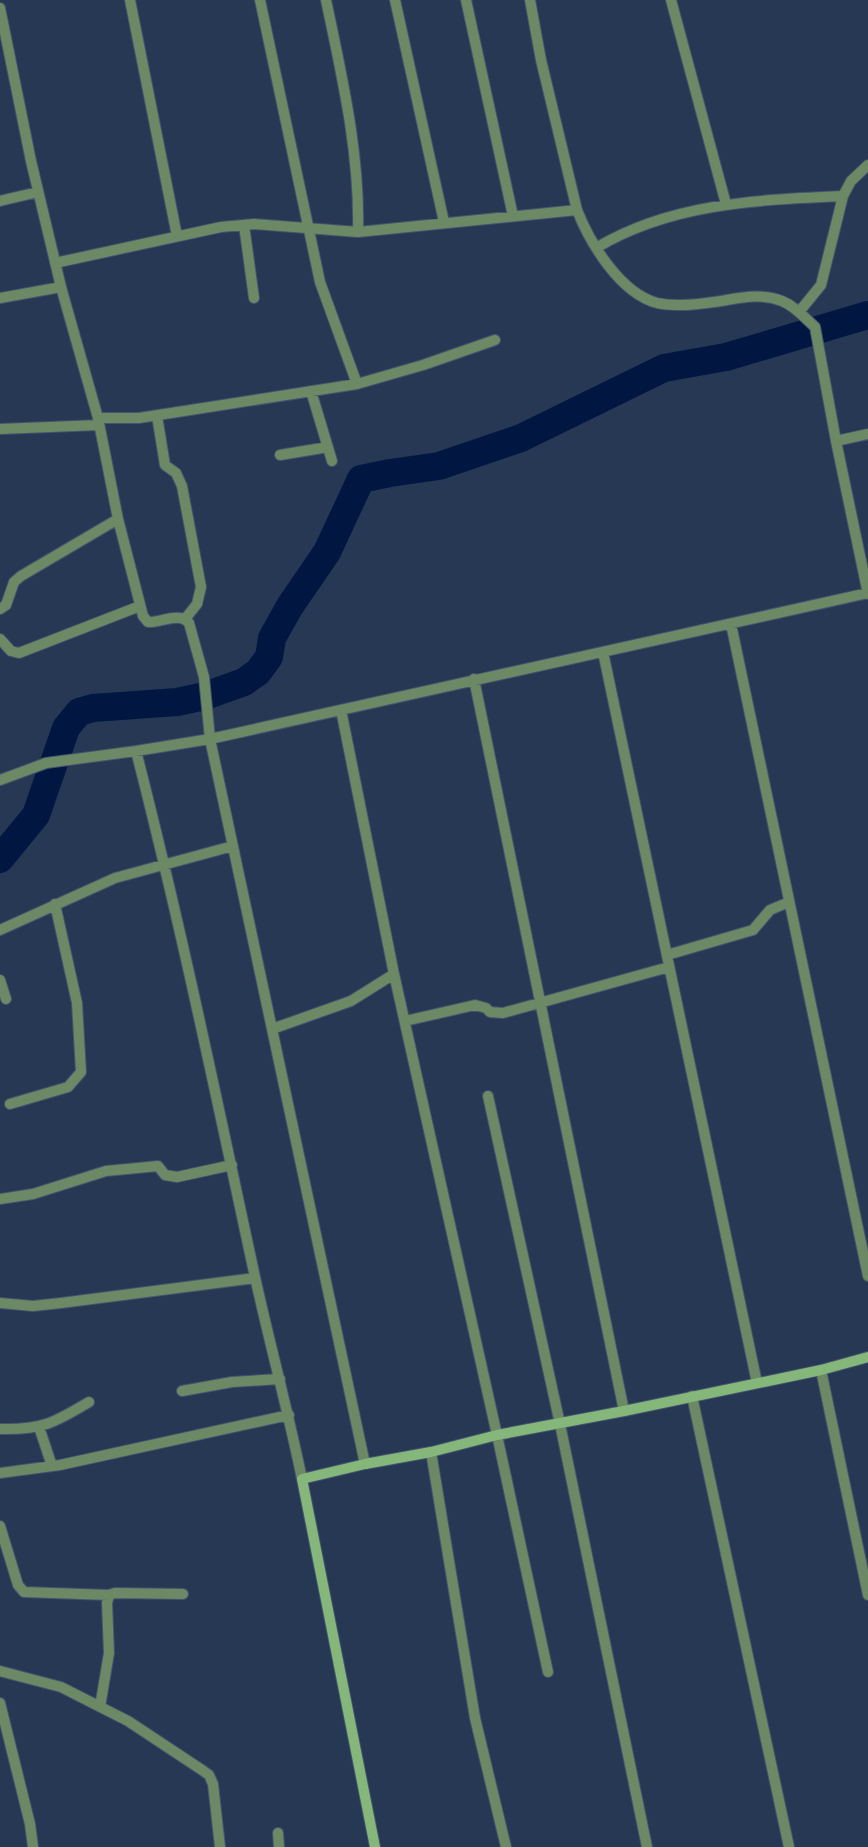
<svg xmlns="http://www.w3.org/2000/svg" width="868" height="1847" viewBox="0 0 868 1847" font-family="Rubik,sans-serif">
<style>
.lines{fill:none;stroke-linecap:round;stroke-linejoin:round}
.river{stroke:#011742;stroke-width:28}
.street-casing{stroke:#44546e;stroke-width:12}
.secondary-casing{stroke:#44546e;stroke-width:12}
.street{stroke:#6a8964;stroke-width:10}
.secondary{stroke:#85b77b;stroke-width:10}
</style>
<rect width="100%" height="100%" fill="#273854"/>
<g class="lines">
<path class="river" d="M0 859 36 815 66 728 79 712 93 708 177 702 205 696 244 682 258 672 269 657 272 638 290 606 327 552 361 479 390 473 439 466 521 438 664 368 726 357 868 315"/>
<g class="street-casing">
<path id="street" d="M130 0 177 236
M260 0 320 282 357 384
M326 0C342 77 360 153 358 232
M395 0 444 222
M466 0 513 216
M530 0 541 60 577 210C590 243 620 293 657 303 676 307 695 305 714 302 736 299 760 292 782 301 795 306 805 318 815 327L836 441 868 594
M671 0 726 204
M0 8 31 161 61 287 98 418 118 519 143 616 148 622C161 623 179 611 189 623L204 677 210 739 365 1464
M0 201 38 192
M244 225 254 298
M596 248C671 203 757 200 843 196
M55 263 221 227 254 224 358 232 577 210
M0 298 61 287
M799 312 821 285 843 196 851 181 868 165
M311 391 332 461
M157 416 165 465 176 473 182 486 201 587 197 604 185 619
M98 418H139L357 384 423 365 495 340
M0 429 99 425
M836 441 868 434
M280 455 328 447
M0 609 6 605 14 582 21 576 118 519
M731 624 868 1276
M0 639 11 651 19 653 140 606
M603 652 757 1383
M474 679 624 1411
M341 710 394 974 497 1435 548 1672
M136 751C181 926 217 1101 255 1277 270 1345 288 1411 302 1479
M0 780 46 763 136 751 210 739 868 593
M0 930 115 878 233 846
M667 955 753 930 770 910 789 902
M0 980 6 999
M405 1021 475 1005 486 1008 490 1012 503 1013 669 967
M272 1029 351 1001 394 974
M488 1096 560 1424 647 1847
M10 1104 68 1087 81 1072 77 1003 55 904
M0 1199 33 1194 106 1171 158 1166 165 1175 177 1177 232 1165
M0 1303 33 1306 61 1303 255 1278
M821 1370 868 1595
M182 1391 232 1382 280 1379
M692 1396 789 1847
M39 1427 52 1466
M0 1429C42 1430 54 1423 89 1402
M431 1452 475 1718 506 1847
M0 1473 60 1465 289 1415
M0 1526 18 1585 24 1592 109 1595
M0 1671 61 1687 128 1721 202 1770 209 1775 213 1784 220 1847
M0 1703 30 1824 33 1847
M100 1707 109 1653 107 1603 109 1595 115 1593 183 1594
M278 1833 279 1847"/>
</g>
<g class="secondary-casing">
<path id="secondary" d="M375 1847 302 1479 365 1464 431 1452 497 1435 624 1411 821 1370 868 1357"/>
</g>
<use href="#street" class="street"/>
<use href="#secondary" class="secondary"/>
</g>
</svg>
